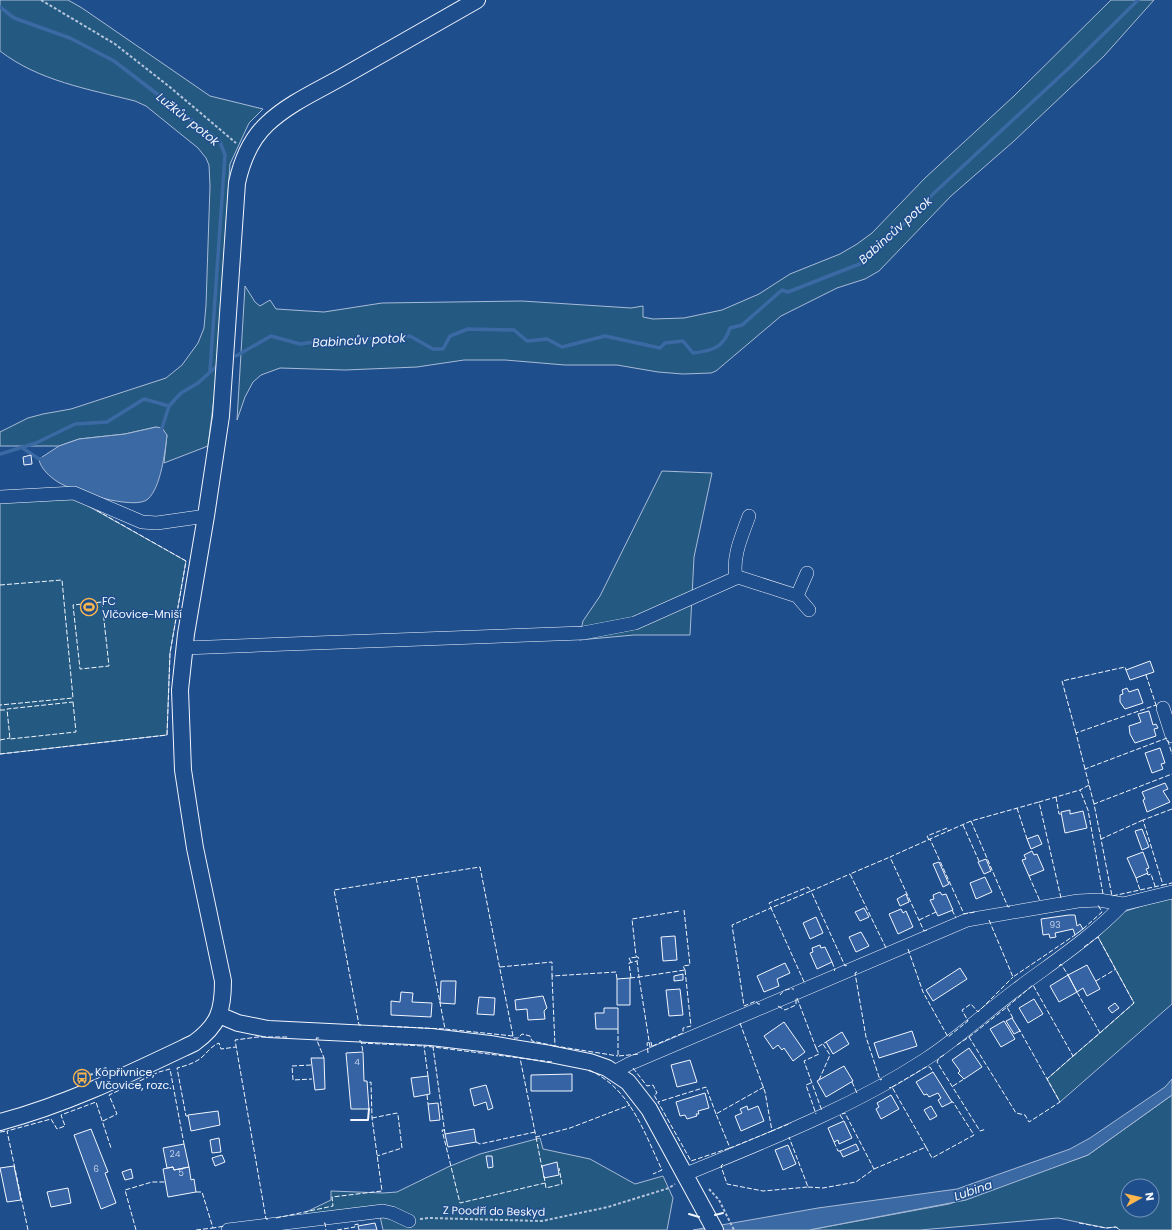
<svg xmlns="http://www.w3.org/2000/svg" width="1172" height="1230" viewBox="0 0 1172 1230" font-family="Poppins,sans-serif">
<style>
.green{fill:#245a82;stroke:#a8bbd7;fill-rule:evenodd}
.water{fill:#3b69a3;stroke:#a8bbd7}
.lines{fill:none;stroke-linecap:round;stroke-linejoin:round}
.stream{stroke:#3b69a3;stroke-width:3.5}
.building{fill:#3563a3;stroke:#f2f6ff}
.minor-casing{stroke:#f2f6ff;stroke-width:14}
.major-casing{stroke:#f2f6ff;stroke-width:18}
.path{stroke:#b3c4dc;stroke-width:2;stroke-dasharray:3 2;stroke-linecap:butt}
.minor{stroke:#1f4e8c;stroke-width:13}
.major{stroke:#1f4e8c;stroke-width:16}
.fence{stroke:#f2f6ff;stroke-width:1;stroke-dasharray:5 2;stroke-linecap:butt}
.wall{stroke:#f2f6ff;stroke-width:2}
.labels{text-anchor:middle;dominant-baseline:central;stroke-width:3;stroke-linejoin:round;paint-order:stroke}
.number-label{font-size:9px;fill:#c3d1e8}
.poi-label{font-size:11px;fill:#f2f6ff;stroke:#1f4e8c;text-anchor:start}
.street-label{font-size:11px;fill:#f2f6ff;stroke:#1f4e8c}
.water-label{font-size:12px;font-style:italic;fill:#f2f6ff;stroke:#1f4e8c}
</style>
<rect width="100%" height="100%" fill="#1f4e8c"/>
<path class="green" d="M0 0H68L82 8 210 96 263 109 249 123 230 164 215 390 208 446 164 463 167 435 156 427 125 434 79 439 59 446H0V432L28 418 43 414 71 409 166 378 182 365 198 343 204 328 206 305 210 186 209 165 206 158 198 148 146 106 135 101C88 89 39 81 0 51Z
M1111 0H1154L1104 56 1014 141 951 196 879 271 865 279 837 288 781 316 716 371 711 373 683 374 658 372 617 365H565L505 360H464L417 367 345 370 280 368 261 375 253 382 245 397 237 420 245 286 255 302 260 306 270 300 276 309 324 312 382 303 522 301 631 308 643 306V317L653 319 684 318 722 310 759 294 790 274 840 254 857 244 872 233 925 178 1014 96Z
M662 471 712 473 694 557 690 635H634L579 640 583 621 600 596Z
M72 497 186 561 170 653 167 735 0 754V502Z
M1172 896V1004L1060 1102 1047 1079 1134 1003 1098 937 1123 912Z
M1172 1095V1230H1120L1116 1227 1106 1228 1058 1218 920 1230H809L949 1204 1088 1155ZM1128 1186H1152V1210H1128Z
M540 1138 543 1149 590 1159 635 1184 663 1176 673 1198 667 1230H383L380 1216 307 1224 306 1212 331 1200V1191L383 1193 397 1192 448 1167 480 1154Z"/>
<path class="water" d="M156 427 162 428 167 435C165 452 161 487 148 499 135 511 72 491 58 482 50 477 40 468 39 459L59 446 79 439 125 434Z
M1172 1079V1095L1088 1155 966 1200 809 1230H693L818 1208 957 1189 1070 1149 1090 1138 1165 1087Z"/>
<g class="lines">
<path class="stream" d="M0 7 14 18 70 38 114 61 220 142 225 155 210 371
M236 356 271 336 300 344 322 341 410 336 433 349H443L450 336 468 329 514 330 527 341 547 339 562 347 605 336 660 348 665 343 683 341 693 353C713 351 724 347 730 328L742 325 782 290 788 292 862 263 883 245 933 194 1070 67 1138 0
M160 431 162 428 169 406
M21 447 39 459H43
M0 454 36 443 75 424 107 422 144 399 169 406 181 393 198 383 219 364"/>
</g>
<path class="building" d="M31 455 32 464 24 465 23 457Z
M1150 661 1154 672 1130 680 1126 670Z
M1127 688 1129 692 1138 689 1143 703 1125 709 1120 702V695L1123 694 1122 690Z
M1149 711 1153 725 1156 724 1158 728 1154 729 1156 736 1135 743 1130 734 1129 726 1141 722 1138 714Z
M1160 748 1165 763 1161 764 1163 769 1152 773 1145 753Z
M1165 783 1168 789 1163 791 1170 802 1147 812 1143 800 1145 799 1142 792Z
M1070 810V814L1083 811 1087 828 1065 833 1061 812Z
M1142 829 1149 847 1142 850 1135 831Z
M1038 835 1042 844 1031 849 1027 839Z
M1032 851 1034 855 1037 854 1044 870 1029 876 1022 860 1026 859 1024 855Z
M1143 852 1149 868 1146 869 1148 873 1136 878 1127 858Z
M986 859 991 871 984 874 978 862Z
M939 862 949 884 943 887 933 864Z
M985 877 992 892 976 899 970 883Z
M940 892 942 895 946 894 953 910 938 916 930 900 934 899 933 895Z
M906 894 909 902 900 906 897 899Z
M864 908 869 917 860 921 855 912Z
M901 909 903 913 906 911 913 927 898 934 889 914Z
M1069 915H1075L1077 926 1080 924 1083 929 1075 935 1073 929 1055 933 1056 937 1050 938 1049 934 1043 935 1041 919Z
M816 917 823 933 810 939 803 923Z
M861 932 869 946 856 952 849 937Z
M675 936 677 960 663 961 661 937Z
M820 945 821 948 825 947 832 962 817 969 810 953 813 952 812 948Z
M785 963 790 973 777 979 779 986 764 992 757 976Z
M1087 965 1100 989 1087 996 1083 988 1077 992 1068 975Z
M960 968 967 979 933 1001 926 990Z
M683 974V980L674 981V976Z
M1068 975 1077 992 1059 1002 1050 986Z
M630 978V1005H617V979Z
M441 981H456L455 1004 440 1003Z
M680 989 683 1015 669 1016 666 990Z
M401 992 413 993 412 1002 432 1003 431 1017 391 1015V1001L400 1002Z
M543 996 547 1008 544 1011 545 1019 528 1020 527 1009 516 1010 515 1000Z
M479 997 495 998 494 1015 477 1014Z
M1034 999 1043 1014 1028 1023 1019 1008Z
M1115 1003 1119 1008 1112 1013 1108 1008Z
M604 1008H618V1029H596L595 1013H604Z
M1012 1018 1020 1031 1014 1034 1006 1021Z
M1004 1021 1015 1039 1001 1047 990 1029Z
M784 1022 805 1052 793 1061 784 1048 782 1050 778 1045 773 1049 764 1036Z
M912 1031 917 1046 879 1058 874 1043Z
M842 1032 849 1044 833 1054 826 1042Z
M969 1048 982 1067 964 1079 958 1073 960 1071 952 1060Z
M363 1052 364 1081H367L369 1109H351L346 1053Z
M311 1058H324L325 1089 315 1090Z
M690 1060 697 1082 677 1087 671 1065Z
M844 1066 853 1081 826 1097 817 1081Z
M933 1072 952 1102 942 1107 938 1100 941 1098 938 1093 929 1097 927 1094 924 1095 916 1082Z
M572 1074V1091H531V1075Z
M428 1076 430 1094 414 1097 411 1078Z
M486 1085 493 1108 488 1110 486 1102 474 1106 470 1089Z
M705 1093 709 1108 698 1111 699 1114H696L697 1116 687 1119 685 1115 680 1116 676 1102Z
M891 1095 899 1109 881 1119 876 1109 879 1107 877 1103Z
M438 1103 440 1120 430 1121 428 1104Z
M747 1106 748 1110 758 1106 764 1121 741 1131 735 1116 742 1113 740 1109Z
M931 1106 937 1116 930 1120 924 1110Z
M218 1111 220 1125 191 1131 188 1115Z
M844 1121 852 1138 839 1144 838 1140 834 1142 828 1128Z
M91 1129 108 1172 105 1173 116 1203 101 1209 74 1135Z
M474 1129 476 1142 448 1147 445 1134Z
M219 1138 221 1152 212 1153 210 1140Z
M184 1144 189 1167 174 1170 173 1167 167 1168 163 1148Z
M856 1144 859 1150 843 1157 840 1151Z
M788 1145 796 1164 783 1170 775 1150Z
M222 1155 225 1162 215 1166 212 1158Z
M486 1156H492L493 1167 488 1168Z
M557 1162 559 1175 544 1178 542 1166Z
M14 1166 21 1200 7 1202 0 1168Z
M173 1167 174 1170 189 1167 191 1180 194 1179 196 1192 168 1197 163 1169Z
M131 1169 133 1178 125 1180 122 1172Z
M68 1188 71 1203 51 1207 47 1192Z
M375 1223 377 1230H359L358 1226Z"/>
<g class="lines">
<g class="minor-casing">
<path id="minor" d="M0 497 74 493 142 522 157 523 206 516
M736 578C732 556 742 536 749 516
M797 596 807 573
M184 648 583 633 635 623 738 577 797 596 809 610
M1163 708 1172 736
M614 1072 629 1064 967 920 1078 901 1099 900 1123 904 1172 892
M686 1174C768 1140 851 1108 926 1059 958 1038 986 1012 1017 989 1053 962 1092 937 1123 904
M228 1230 383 1211 392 1213 409 1221"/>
</g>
<g class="major-casing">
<path id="major" d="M219 1015 238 1023 268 1029 431 1037 490 1044 550 1054 590 1062 607 1068 628 1082 649 1109 715 1230
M0 1122C68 1104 131 1073 194 1043 219 1025 223 1010 223 981L195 848 183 770 180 690 186 634 206 516 221 416 237 183C242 160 250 140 267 124 288 104 317 91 342 77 387 51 432 26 477 0"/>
</g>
<path class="path" d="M41 0 115 44 171 88 236 143
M90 1075 108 1067
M709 1189 719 1200 734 1230
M420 1219 429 1218 542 1221 608 1207 669 1188 675 1184"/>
<use href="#minor" class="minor"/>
<use href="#major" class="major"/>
<path class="fence" d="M0 585 62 580 73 698 0 705
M102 602 109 666 80 669 73 605Z
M1146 675 1156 705
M73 702 76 732 10 739 7 709Z
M0 710H7
M1076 733 1062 681 1125 667 1126 670
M0 740 10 738
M0 754 167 735 170 653 186 561 96 510
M1085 769 1076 733 1156 705 1157 708
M1089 785 1080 790 1088 810 1103 894H1101
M1056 797 1059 814H1062
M1094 804 1085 769 1167 738 1172 754
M1017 808 1027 839
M1172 809 1143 820 1163 885 1172 883
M1143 820 1101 839 1112 896 1163 885
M971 821 930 839 964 914 975 912
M963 825 979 861
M1101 839 1094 804 1172 774
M929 840 927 836 947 828 949 831
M1147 873 1148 875 1151 874 1155 886
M1029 876 1040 901
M1136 878 1140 890
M1061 898 1039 802 1080 790
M1010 906 1008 907 971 821 1039 802
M684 910 690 965 683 966 685 970
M952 910 956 918
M919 920 936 912
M989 920 1013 977 1075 935
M1083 929 1102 912 1098 905
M927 930 924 931 890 857 930 839
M1084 947 1098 937 1134 1003 1100 1033
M886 948 850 874 890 857
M908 949 923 992 948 1037 968 1021 962 1010 971 1004 978 1012 1013 977
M631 962 629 958 638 957
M832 962 835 970 834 971
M847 965 845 966 811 891 850 874
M1059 966 1061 964 1068 975
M500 967 552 962V976
M685 970 691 1026 683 1028V1033L650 1047 639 977Z
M857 972 855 973 866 1037 880 1080 882 1079
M630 978 639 977 637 961 639 958 636 956 632 919 680 911
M631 978 629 963 637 961
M617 979 616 972 552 976 555 1046 618 1056
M1096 981 1116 969
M780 995C784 989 788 989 794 989
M797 998 816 1048 826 1042
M760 1004H758L756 1001 744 1006 732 925 771 908 769 903 808 887 811 891 771 908 805 984
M778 1006 785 1010 796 1005V998
M1007 1007 1033 985 1073 1056 1047 1079
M740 1023 765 1092 772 1131 791 1123
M361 1025H359L334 890 416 877
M383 1026 445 1029
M618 1029V1056L640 1054
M513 1036 445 1029 416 877 480 867 513 1036 514 1038H518L522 1034 530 1036 532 1041 555 1046
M969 1037 1007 1007 1014 1020
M319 1038H316L324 1058
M359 1041H361L363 1052
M361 1043 424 1046
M957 1045 969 1037 1016 1113 1025 1115 1029 1122 1060 1102 1019 1029
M816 1048 819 1054 804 1061 822 1111
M648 1053 647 1043 651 1042 652 1047
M944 1055 939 1058 937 1062 980 1131 986 1129
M1073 1056 1100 1033 1077 992
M552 1062 520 1058 536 1137 570 1128 630 1105
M311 1065 292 1066 293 1080 312 1079
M633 1068 647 1086 653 1085 657 1093 654 1095 658 1102
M589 1070C630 1088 644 1132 662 1170L653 1174
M428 1076 424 1046 433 1047
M819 1080 830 1055 823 1044
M852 1082 857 1093H856
M811 1083 806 1085 816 1114
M953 1086 964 1079
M764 1087 716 1114 730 1148 772 1131
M892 1087 926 1067H930L933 1072
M427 1095 428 1104
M716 1114 706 1087 658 1102 691 1161 730 1148
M840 1115 844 1121
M188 1116H186L177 1068C185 1066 195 1063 201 1058 207 1053 211 1046 219 1043L221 1049 236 1047
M372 1118 397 1113 398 1115 402 1148 377 1156
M103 1121 117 1114 109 1095 159 1072 170 1069 184 1144
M445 1130H442L460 1203 545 1183
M0 1132 7 1131
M445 1134 433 1047 520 1058
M536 1137 542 1168
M476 1142 480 1144 535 1132
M834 1142 838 1151H840
M926 1147 932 1158 974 1135 953 1102H952
M723 1164 721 1166 727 1184 763 1191 808 1187 789 1137
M874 1169 926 1147 892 1087 889 1088
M544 1176 546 1188 562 1184 559 1168
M808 1187 823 1188 856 1182 874 1169 845 1113 842 1114
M196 1192H202L213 1228 225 1226
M276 1218 333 1206 332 1197 382 1191 372 1118 371 1082 367 1083
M268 1219H266L235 1040 258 1037H288
M324 1223H325L326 1230
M1079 1223 1106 1228 1116 1227 1120 1230
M28 1230 7 1131 51 1119 57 1129 65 1126 61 1115 96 1102 111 1148
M136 1230 125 1190 152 1182H165
M196 1230 213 1228
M337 1230 355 1227 354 1225 358 1224V1226"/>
<path class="wall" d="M351 1120H368L369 1109
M689 1214 699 1217
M715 1215 723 1213"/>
</g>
<defs>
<g id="stadium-ring" transform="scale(0.9)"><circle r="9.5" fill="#1f4e8c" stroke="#ffb74d" stroke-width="1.5"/><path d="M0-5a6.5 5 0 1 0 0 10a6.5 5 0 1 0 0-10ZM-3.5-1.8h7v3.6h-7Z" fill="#ffb74d"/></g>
<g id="bus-ring" transform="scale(0.9)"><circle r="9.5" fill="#1f4e8c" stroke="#ffb74d" stroke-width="1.5"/><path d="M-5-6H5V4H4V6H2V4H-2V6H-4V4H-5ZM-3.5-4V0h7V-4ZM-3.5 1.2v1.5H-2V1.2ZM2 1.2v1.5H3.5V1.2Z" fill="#ffb74d"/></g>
</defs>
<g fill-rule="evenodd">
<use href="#stadium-ring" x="89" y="607"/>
<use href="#bus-ring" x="82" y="1078"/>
</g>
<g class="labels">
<g class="number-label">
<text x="1055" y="925">93</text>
<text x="357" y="1062">4</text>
<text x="175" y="1154">24</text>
<text x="96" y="1169">6</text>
<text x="181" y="1173">5</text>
</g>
<g class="poi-label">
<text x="102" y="601">FC<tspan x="102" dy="13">Vlčovice-Mniší</tspan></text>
<text x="95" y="1072">Kopřivnice,<tspan x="95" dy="13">Vlčovice, rozc.</tspan></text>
</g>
<g class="street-label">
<text transform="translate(494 1211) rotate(1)">Z Poodří do Beskyd</text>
</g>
<g class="water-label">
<text transform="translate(188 119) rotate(39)">Lužkův potok</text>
<text transform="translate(895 230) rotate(-42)">Babincův potok</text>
<text transform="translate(359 340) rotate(-3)">Babincův potok</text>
<text transform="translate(973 1190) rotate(-19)">Lubina</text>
</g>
</g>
<g transform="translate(1140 1198) rotate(82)"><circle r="19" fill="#1f4e8c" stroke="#7391ba"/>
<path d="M0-3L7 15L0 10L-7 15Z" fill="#ffb74d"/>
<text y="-6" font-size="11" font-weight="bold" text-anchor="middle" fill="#f2f6ff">N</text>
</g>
</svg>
